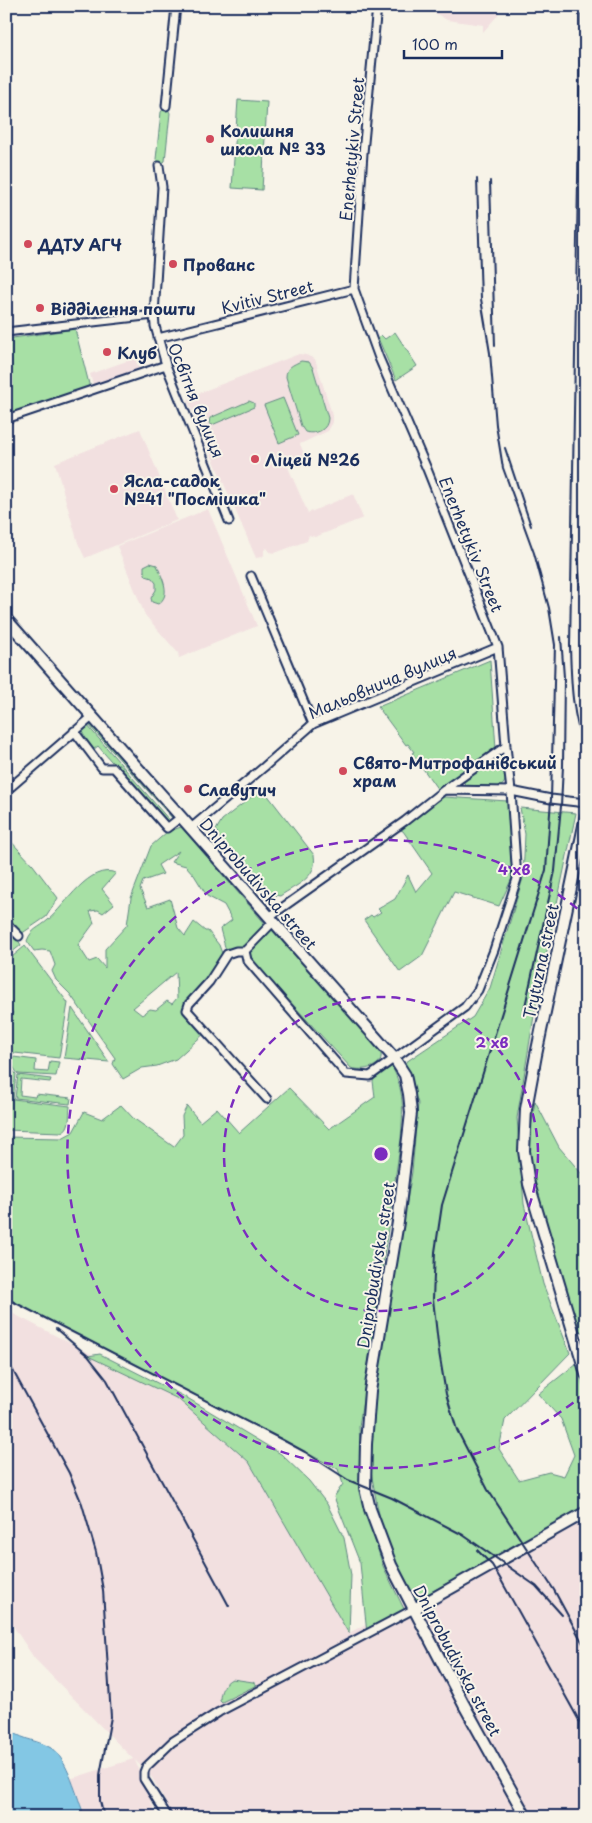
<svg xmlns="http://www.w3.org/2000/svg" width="592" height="1823" viewBox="0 0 592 1823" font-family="'Playpen Sans',sans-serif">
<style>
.built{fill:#f2e0e0}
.green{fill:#a7e0a5;stroke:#618882;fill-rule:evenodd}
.water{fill:#83c7e4;stroke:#598aae}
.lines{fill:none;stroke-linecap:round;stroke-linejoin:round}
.street-casing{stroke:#1b2f5e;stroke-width:11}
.secondary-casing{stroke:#1b2f5e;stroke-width:14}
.street{stroke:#f7f3e8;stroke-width:7}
.secondary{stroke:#f7f3e8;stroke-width:10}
.rail{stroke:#1b2f5e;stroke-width:2}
.ring{fill:none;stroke:#7b2cbf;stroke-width:2.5;stroke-dasharray:9 6}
.poi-dot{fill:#d1495b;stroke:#f7f3e8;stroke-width:2}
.labels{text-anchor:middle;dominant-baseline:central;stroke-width:4;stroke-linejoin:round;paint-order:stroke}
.poi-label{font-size:16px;font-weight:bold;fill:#1b2f5e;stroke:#f7f3e8;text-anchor:start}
.street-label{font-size:16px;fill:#1b2f5e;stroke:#f7f3e8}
.centre{fill:#7b2cbf;stroke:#f7f3e8;stroke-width:2.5}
.ring-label{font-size:15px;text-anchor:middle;font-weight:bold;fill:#7b2cbf;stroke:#f7f3e8;stroke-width:4;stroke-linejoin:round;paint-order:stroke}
</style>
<rect width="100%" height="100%" fill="#f7f3e8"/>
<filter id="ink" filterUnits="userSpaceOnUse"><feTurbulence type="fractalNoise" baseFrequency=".02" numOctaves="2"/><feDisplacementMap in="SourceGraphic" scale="10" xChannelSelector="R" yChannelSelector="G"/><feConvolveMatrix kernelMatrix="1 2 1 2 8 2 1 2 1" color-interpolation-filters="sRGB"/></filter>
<g filter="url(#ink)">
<path class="built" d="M391 6H496L498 15 483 32V25L447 20 435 13 391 8Z
M299 354 306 355 315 359 331 411 333 422 328 431 300 444 305 456 287 465 308 513 353 494 363 518 315 537 309 535 307 541 304 542 275 553 270 552 267 548 264 550V555L262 557 256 558 188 401 191 396Z
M135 358 140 372 94 388 90 374Z
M140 429 177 520 85 558 78 543 55 463Z
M208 509 257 626 179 658 178 653 145 615 117 546Z
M6 1310 178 1399 249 1462 349 1633 586 1505V1817H174L152 1778 135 1760 157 1817H86L70 1779 133 1759 34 1658 6 1615Z"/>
<path class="green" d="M238 100 267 102 262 190 232 188Z
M164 108 168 109 170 113 165 161 161 164H158L156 159 161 112Z
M75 329 90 388 6 416V339Z
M395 332 417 366 396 380 378 338 381 335 385 339Z
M301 361 309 362 313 368 328 418C328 430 316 435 305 432L301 426 286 377C286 367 293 365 301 361Z
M283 398 298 435 279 443 264 405Z
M249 401 254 403V407L212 425 209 423 210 418Z
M150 563 157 565C162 578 172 595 158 604L152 602 151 598 156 590V583L152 578 146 576 144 571V566Z
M490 660 496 749 438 790 412 753 414 752 408 744 406 745 378 707Z
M93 723 174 817 173 819 88 724Z
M87 725 170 821H163L98 746 93 750 83 736V730Z
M499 755 505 758C506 768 510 780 500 787L465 785 464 782V779Z
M259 791 266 793 314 855C318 878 296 885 280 896L269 894 260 886 220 840 216 830 222 820Z
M444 797 508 801 512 878 499 906 454 892 422 956 400 972 364 920 371 915 373 917 381 912 378 909 395 899 408 875 416 892 432 873 403 831 398 829Z
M520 808 576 813 537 998 517 1118 524 1204 543 1284 570 1353 505 1420 499 1449 519 1480 549 1472 564 1476 574 1455 561 1419 538 1394 577 1363 586 1397V1507C529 1538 473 1570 416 1600L389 1551 378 1510 367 1450 375 1385 412 1172 418 1103 403 1064 473 1017 490 988 523 878 525 834Z
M181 827 268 927 245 951 227 954 220 929 232 920 224 905 207 896 194 875 186 866 171 862 179 851 158 865 163 874 143 881 140 889 148 907 170 899 178 928 185 936 194 922 205 931H208L219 945 224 959 187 1010 206 1032 176 1059 157 1066 142 1068 123 1079 113 1064 115 1058 70 994 56 980 52 971 55 965 50 951 42 950 34 951 27 941C32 928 38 929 48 920 66 905 89 863 116 873L102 889 114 904 103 913 98 910 90 911 94 923 78 945 89 962 97 959 105 968V949L127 925 131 898 151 846 167 832ZM176 972 177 998 172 1004 167 1001 156 1010 150 1009 142 1015 133 1008Z
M6 836 33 865 58 898 46 917 21 934 6 918Z
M269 929 274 930 380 1050C387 1067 362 1072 351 1068L252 960 248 950Z
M13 937H16L21 945 6 957V941Z
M25 946 68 1003 59 1058 6 1052V1019L13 1013 6 1005V962Z
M72 1008 109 1062 64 1058Z
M6 1056 36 1060 35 1071 48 1072 50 1061 59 1062 56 1076 18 1074Z
M6 1062 16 1074 13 1099 70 1106C69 1116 71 1129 61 1132L6 1130Z
M391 1065C405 1090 403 1111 401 1139L359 1427 362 1480 366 1511 383 1566 406 1613 367 1634 360 1563 334 1497 343 1484 338 1469 6 1298V1137L62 1138 73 1132 84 1112 102 1119 121 1105 133 1118 174 1147 183 1135 182 1116 187 1106 200 1122 217 1108 239 1133 289 1088 329 1129 375 1097 373 1081 377 1074Z
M18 1075 51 1079 50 1082 21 1079 20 1095 35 1097 36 1094 71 1098 70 1104 15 1098Z
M535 1101 559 1147 586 1179V1307L584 1309 586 1316V1334L576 1329 533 1183 528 1148Z
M100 1354 189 1399 281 1454 309 1481 327 1504 344 1538 351 1575 349 1634 249 1462 178 1399 88 1356Z
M232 1679 253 1682 257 1685 222 1702 220 1700C220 1691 224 1683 232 1679Z"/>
<path class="water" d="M6 1726C18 1740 36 1739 51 1748 68 1759 77 1798 85 1817H6Z"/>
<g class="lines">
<g class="street-casing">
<path id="street" d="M166 106 176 6
M159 166 162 187 154 315 155 326 166 365 229 521
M6 332 154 315
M158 338 354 289
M6 419 166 365
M251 576 313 724
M74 731 102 768H114L167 828 181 817
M444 790 506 746
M6 791 93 716
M191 828 264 767 313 724 498 647
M269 917 405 821 444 790 511 791 551 799 586 803
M6 923 19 936
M245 951 247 960 346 1074 370 1076 465 1007 478 990 494 950 517 879 511 791 506 746 498 647 427 469 379 358 354 289 363 153 377 6
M267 1099 187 1010 189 1004 209 982 227 954 236 951H245L273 922
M168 1817 144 1779V1772L146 1767 172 1742 219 1712 414 1609"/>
</g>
<g class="secondary-casing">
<path id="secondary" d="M6 619 394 1058 405 1075 409 1094 411 1113 398 1222 370 1391 366 1444 365 1488 370 1509 391 1565 464 1705 526 1817
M586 816 536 1055 526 1109 524 1151 529 1184 586 1374
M414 1609 586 1512"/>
</g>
<use href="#street" class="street"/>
<use href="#secondary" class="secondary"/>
<path class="rail" d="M581 6 570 646C571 682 572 718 586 751
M477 179 481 299 490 353 496 425 503 468 534 553 549 608 555 645 551 799 546 870 442 1205 435 1252 433 1299 439 1352 446 1394 457 1430 488 1490 554 1590 586 1649
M490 181 495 346
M505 448 531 526
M578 559 586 658
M578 676 586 720
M524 1011 555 871 561 806 563 766 564 677 561 637
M6 1298 281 1439 305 1452 348 1480 392 1498 463 1535 536 1586 562 1615
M56 1329 88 1356 107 1380 229 1606
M6 1358 69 1473 82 1504 96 1552 103 1590 111 1717 100 1775V1801L104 1817
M477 1550 492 1565 501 1580 586 1733"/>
</g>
</g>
<g class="ring">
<circle cx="381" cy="1154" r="157"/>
<path d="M585 1393A314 314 0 1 1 585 915"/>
</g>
<g class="poi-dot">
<circle cx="210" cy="139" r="5"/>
<circle cx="28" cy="244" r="5"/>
<circle cx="173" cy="264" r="5"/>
<circle cx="40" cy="308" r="5"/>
<circle cx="107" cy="352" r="5"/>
<circle cx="255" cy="459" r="5"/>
<circle cx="114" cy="489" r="5"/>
<circle cx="343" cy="771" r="5"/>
<circle cx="188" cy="789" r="5"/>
</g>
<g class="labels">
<g class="poi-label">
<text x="220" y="130">Колишня<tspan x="220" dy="18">школа № 33</tspan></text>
<text x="38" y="244">ДДТУ АГЧ</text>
<text x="183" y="264">Прованс</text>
<text x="50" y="308">Відділення пошти</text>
<text x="117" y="352">Клуб</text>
<text x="265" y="459">Ліцей №26</text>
<text x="124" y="480">Ясла-садок<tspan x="124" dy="18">№41 "Посмішка"</tspan></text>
<text x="353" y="762">Свято-Митрофанівський<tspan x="353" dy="18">храм</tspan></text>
<text x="198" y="789">Славутич</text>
</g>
<g class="street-label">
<text transform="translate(351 149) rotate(-85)">Enerhetykiv Street</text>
<text transform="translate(267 296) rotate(-14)">Kvitiv Street</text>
<text transform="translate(197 400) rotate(68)">Освітня вулиця</text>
<text transform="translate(472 544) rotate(68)">Enerhetykiv Street</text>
<text transform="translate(382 682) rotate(-23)">Мальовнича вулиця</text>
<text transform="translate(259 883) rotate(49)">Dniprobudivska street</text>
<text transform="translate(540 961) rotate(-78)">Trytuzna street</text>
<text transform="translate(375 1265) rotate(-81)">Dniprobudivska street</text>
<text transform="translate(458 1660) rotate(62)">Dniprobudivska street</text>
</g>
</g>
<circle cx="381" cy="1154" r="8" class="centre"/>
<g class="ring-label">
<text x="514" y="875">4 хв</text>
<text x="492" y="1048">2 хв</text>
</g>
<rect width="592" height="1823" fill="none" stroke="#f7f3e8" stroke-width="25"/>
<rect x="12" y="12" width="567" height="1798" fill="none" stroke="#1b2f5e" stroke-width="2" filter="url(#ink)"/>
<path d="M404 50v8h98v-8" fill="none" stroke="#1b2f5e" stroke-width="2.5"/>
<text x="412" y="50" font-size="15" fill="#1b2f5e" stroke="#f7f3e8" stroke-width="4" paint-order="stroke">100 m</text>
</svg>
